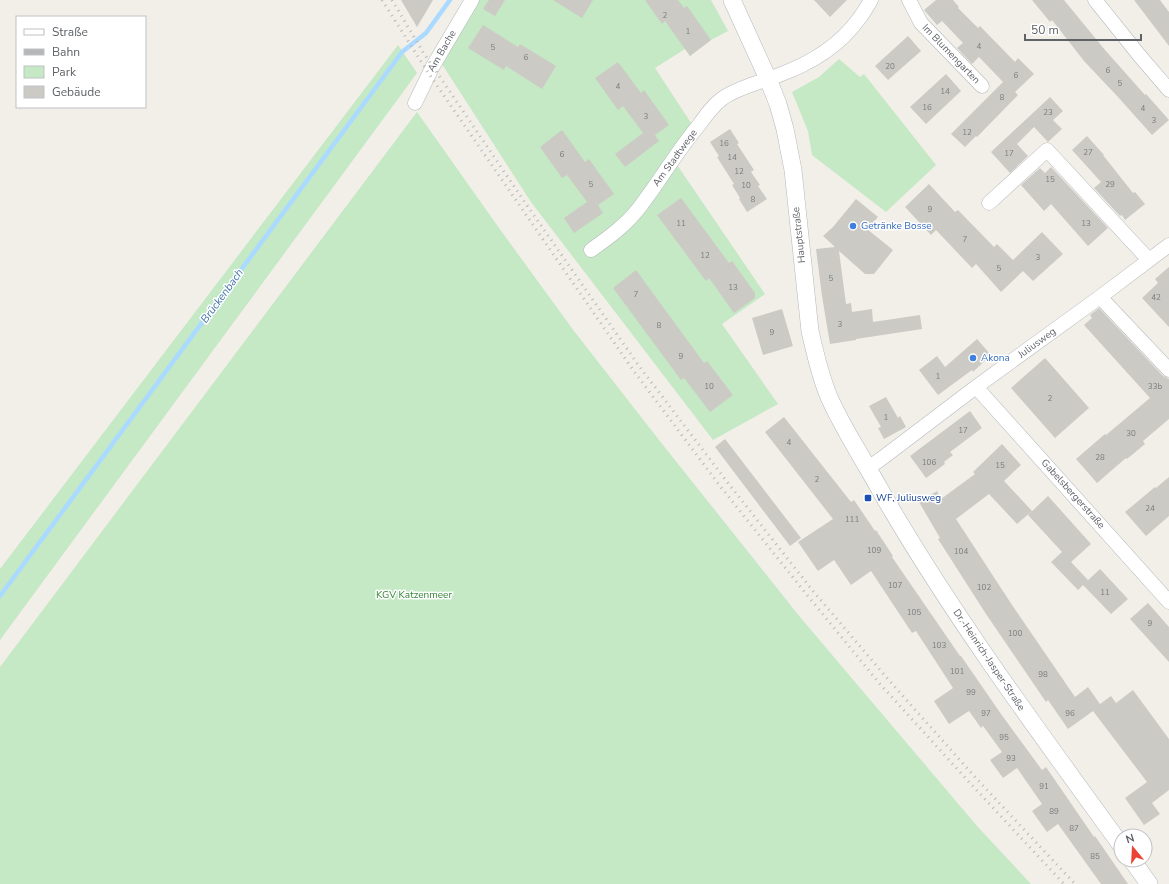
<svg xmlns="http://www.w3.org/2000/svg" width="1169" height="884" viewBox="0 0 1169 884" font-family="'Nunito Sans',sans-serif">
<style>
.green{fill:#c5e8c5}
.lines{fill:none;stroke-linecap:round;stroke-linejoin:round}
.stream{stroke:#aadaff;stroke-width:4.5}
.building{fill:#cccac5}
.minor-casing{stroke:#b5b8bc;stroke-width:15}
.tertiary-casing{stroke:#b5b8bc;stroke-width:18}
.minor{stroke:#fff;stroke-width:14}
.tertiary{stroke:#fff;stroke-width:17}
.rail{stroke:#b6b7b8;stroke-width:3;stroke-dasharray:1 5;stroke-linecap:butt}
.shop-dot{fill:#3f7fe0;stroke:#fff;stroke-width:1.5}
.transit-dot{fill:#1a4fb4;stroke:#fff;stroke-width:1.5}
.labels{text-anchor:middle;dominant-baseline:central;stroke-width:3;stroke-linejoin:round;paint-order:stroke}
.number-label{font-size:8px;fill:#7a7d7f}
.street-label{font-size:10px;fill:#5f6368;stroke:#fff}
.shop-label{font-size:10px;fill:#366cbe;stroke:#fff;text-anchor:start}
.transit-label{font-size:10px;fill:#164399;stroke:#fff;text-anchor:start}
.park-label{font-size:10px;fill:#348238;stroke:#fff}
.water-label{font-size:11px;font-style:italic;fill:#4174aa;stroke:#fff}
</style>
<rect width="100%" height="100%" fill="#f1efe8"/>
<path class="green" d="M475 0H711L728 31 711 40 690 56 685 49 655 68 695 129 673 159 765 294 722 324 778 404 713 440 531 202 438 58Z
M398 45 417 73 0 640V569Z
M839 59 860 77 864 74 936 165 886 212 812 155 808 131 792 92 819 77Z
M417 112 499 228 574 331 659 440 800 617 977 826 1031 884H0V667Z"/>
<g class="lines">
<path class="stream" d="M0 596 402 52 426 33 450 0"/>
</g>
<path class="building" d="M401 0H433L417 27Z
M489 0H505L495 16 483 9Z
M553 0H593L582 18Z
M645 0H678L684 8 687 6 711 40 690 56 665 21 662 24Z
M814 0H847L830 17Z
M936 0H953L959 7 958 8 978 28 980 26 1015 62 1018 58 1034 74 1015 92 1018 95 977 137 976 136 965 147 951 134 1003 82 979 57 972 64 957 48 963 43 942 21 937 25 924 10Z
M1032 0H1064L1105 50 1145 95 1146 94 1169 120 1152 135 1118 97 1084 61 1052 20 1050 22Z
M1134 0H1160L1169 12V46Z
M483 25 518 47 520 44 556 66 542 89 506 66 504 70 468 48Z
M908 36 921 51 888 80 875 66Z
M618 62 641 93 644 90 669 125 655 135 659 141 625 167 615 154 643 133 623 106 618 110 595 78Z
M946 74 961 91 926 124 910 107Z
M1050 97 1063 111 1053 120 1062 129 1048 142 1034 127 1017 144 1028 156 1010 173 991 152Z
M730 129 739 143 737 144 754 170 751 172 760 185 758 186 767 199 747 212 739 199 740 198 732 185 734 184 717 157 719 156 710 142Z
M562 130 585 162 589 159 614 194 598 205 603 213 574 233 564 218 587 202 567 175 562 178 540 147Z
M1087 136 1104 155H1103L1133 193 1135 192 1145 204 1125 220 1122 215 1120 216 1094 188 1101 182 1072 150Z
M1051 167 1108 228 1088 246 1051 204 1044 211 1021 185 1040 168 1045 173Z
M929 184 955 212 958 210 994 247 997 244 1013 260 1042 232 1063 254 1033 281 1023 271 1001 292 976 264 972 268 936 230 931 235 905 207Z
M681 198 729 263 732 261 755 293V298L734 313 709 278 706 281 657 215Z
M856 199 878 217 867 229 893 250 874 274H865L839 251 846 304 851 303 852 312 872 309 873 322 920 315 922 329 856 339V340L830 344 822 296 816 249 835 247 823 236 833 227Z
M1169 267V327L1142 298 1158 283 1155 279Z
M636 270 704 363 707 361 733 395 710 412 684 378 681 380 613 288Z
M1099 308 1163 376 1169 379V419L1143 441 1145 444 1127 459 1126 458 1097 483 1076 459 1105 434 1106 435 1150 398 1084 325 1092 318 1090 315Z
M782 309 793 346 763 355 752 318Z
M977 339 991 355 973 372 972 370 938 395 919 370 937 356 945 367Z
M1045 358 1089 408 1055 438 1011 388Z
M886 397 898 418 900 416 906 427 884 439 878 428 881 427 869 406Z
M970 411 982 428 950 452 953 455 944 462 945 464 926 478 910 456Z
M784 417 851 502 854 500 875 531 876 530 893 556 892 557 960 656H961L1001 714 1042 770 1046 767 1094 837 1095 836 1128 884H1101L1058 824 1047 832 1032 811 1042 804 1017 768 1003 778 990 760 1002 752 983 726 981 728 969 711 949 724 934 701 953 688 916 631 912 633 871 571 851 585 834 560 818 571 798 542 833 519 765 432Z
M725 439 801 538 790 546 715 447Z
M1002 444 1021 465 1004 481 1032 511 1017 524 989 494 956 519 1012 605 1075 697 1088 687 1100 704 1111 696 1116 703 1133 690 1169 739V790L1152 803 1160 814 1144 825 1125 798 1147 782 1093 711 1068 729 1048 700 1046 702 986 614 938 539 940 538 919 502 937 491 941 499 975 474 973 472Z
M1169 477V516L1146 536 1125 512 1155 487 1156 488Z
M1048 496 1091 544 1071 562 1088 580 1078 590 1051 562 1062 552 1028 515Z
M1100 569 1128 599 1111 614 1083 585Z
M1148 603 1169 627V662L1130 619Z"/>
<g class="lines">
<g class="minor-casing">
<path id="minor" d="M909 0 921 23 982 86
M1095 0 1139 55 1169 90
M415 103 433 66 472 0
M989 203 1047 150 1149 260
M591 250C608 238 626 225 639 208 660 181 677 151 699 125 706 115 713 105 723 98 739 87 762 82 779 75 809 64 839 46 858 20 863 14 867 7 871 0
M1100 297 1169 370
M976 387 1169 602
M868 468 881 459 976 387 1100 297 1169 245"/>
</g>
<g class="tertiary-casing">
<path id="tertiary" d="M732 0 768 79 778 104 785 129 793 170 810 331C815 353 820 376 829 397 840 422 854 444 867 467 876 482 884 497 893 512 961 627 1042 736 1121 845
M1132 860 1149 884"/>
</g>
<use href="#minor" class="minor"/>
<use href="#tertiary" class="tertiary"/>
<path class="rail" d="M382 0 429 74 633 370 720 486 807 595 880 684 969 782 1064 884
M392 0 423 52 524 201 639 366 728 483 813 591 887 678 974 776 1075 884"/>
</g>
<g class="shop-dot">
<circle cx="853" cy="226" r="4"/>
<circle cx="973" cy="358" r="4"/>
</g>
<rect class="transit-dot" x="864" y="494" width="8" height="8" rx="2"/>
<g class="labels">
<g class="number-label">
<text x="665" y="15">2</text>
<text x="688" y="31">1</text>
<text x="979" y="46">4</text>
<text x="493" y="47">5</text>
<text x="526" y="57">6</text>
<text x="890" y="66">20</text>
<text x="1108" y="70">6</text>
<text x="1016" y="75">6</text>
<text x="1120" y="83">5</text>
<text x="618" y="86">4</text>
<text x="945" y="91">14</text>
<text x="1002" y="97">8</text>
<text x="927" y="107">16</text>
<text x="1143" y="108">4</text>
<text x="1048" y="112">23</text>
<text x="646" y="116">3</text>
<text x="1154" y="120">3</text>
<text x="967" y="132">12</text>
<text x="724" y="143">16</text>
<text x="1088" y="152">27</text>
<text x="1009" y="153">17</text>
<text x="562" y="154">6</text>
<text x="732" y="157">14</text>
<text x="739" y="171">12</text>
<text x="1050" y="179">15</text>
<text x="591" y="184">5</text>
<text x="1110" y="184">29</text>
<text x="746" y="185">10</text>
<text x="753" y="199">8</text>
<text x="930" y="209">9</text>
<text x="681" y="223">11</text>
<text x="1086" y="223">13</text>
<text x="965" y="239">7</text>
<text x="705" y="255">12</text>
<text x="1038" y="257">3</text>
<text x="999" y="268">5</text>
<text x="831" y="278">5</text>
<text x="733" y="287">13</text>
<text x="636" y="294">7</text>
<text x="1156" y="297">42</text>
<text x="840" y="324">3</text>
<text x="659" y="325">8</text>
<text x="772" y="332">9</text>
<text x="681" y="356">9</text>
<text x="938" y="376">1</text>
<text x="709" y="386">10</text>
<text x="1155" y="386">33b</text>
<text x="1050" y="398">2</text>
<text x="886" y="417">1</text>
<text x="963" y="430">17</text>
<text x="1131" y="433">30</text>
<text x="789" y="442">4</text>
<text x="1100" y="457">28</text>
<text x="929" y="462">106</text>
<text x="1000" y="465">15</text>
<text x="817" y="479">2</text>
<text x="1150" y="508">24</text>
<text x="852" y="519">111</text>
<text x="874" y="550">109</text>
<text x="961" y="551">104</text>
<text x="895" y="585">107</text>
<text x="984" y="587">102</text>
<text x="1105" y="592">11</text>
<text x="914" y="612">105</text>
<text x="1150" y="623">9</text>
<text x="1015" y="633">100</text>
<text x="939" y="645">103</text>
<text x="957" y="671">101</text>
<text x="1043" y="674">98</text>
<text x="971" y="692">99</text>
<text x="986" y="713">97</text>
<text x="1070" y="713">96</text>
<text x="1004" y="737">95</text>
<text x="1011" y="758">93</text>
<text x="1044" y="786">91</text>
<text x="1054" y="811">89</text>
<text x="1074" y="828">87</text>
<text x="1095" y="856">85</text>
</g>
<g class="street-label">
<text transform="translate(442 51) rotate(-60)">Am Bache</text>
<text transform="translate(951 54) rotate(46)">Im Blumengarten</text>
<text transform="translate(675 158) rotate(-54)">Am Stadtwege</text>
<text transform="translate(799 235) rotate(-96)">Hauptstraße</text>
<text transform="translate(1037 343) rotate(-36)">Juliusweg</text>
<text transform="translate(1073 494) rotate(48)">Gabelsbergerstraße</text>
<text transform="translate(989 660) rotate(56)">Dr.-Heinrich-Jasper-Straße</text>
</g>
<g class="shop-label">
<text x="861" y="226">Getränke Bosse</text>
<text x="981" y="358">Akona</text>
</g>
<g class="transit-label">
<text x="876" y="498">WF, Juliusweg</text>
</g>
<g class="park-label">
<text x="414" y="595">KGV Katzenmeer</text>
</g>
<g class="water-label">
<text transform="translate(222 296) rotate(-54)">Brückenbach</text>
</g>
</g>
<rect x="16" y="16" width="130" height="92" fill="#ffffff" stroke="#bfc1c3"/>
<rect x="24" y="29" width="20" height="6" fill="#ffffff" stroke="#bfc1c3"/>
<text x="52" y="36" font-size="12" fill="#5f6368">Straße</text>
<rect x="24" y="49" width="20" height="6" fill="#b6b7b8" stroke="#bfc1c3"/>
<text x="52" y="56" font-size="12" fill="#5f6368">Bahn</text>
<rect x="24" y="66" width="20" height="12" fill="#c5e8c5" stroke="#bfc1c3"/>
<text x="52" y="76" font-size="12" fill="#5f6368">Park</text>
<rect x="24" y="86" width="20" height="12" fill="#cccac5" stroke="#bfc1c3"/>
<text x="52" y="96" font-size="12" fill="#5f6368">Gebäude</text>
<g transform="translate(1133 848) rotate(342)"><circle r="19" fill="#ffffff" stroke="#bfc1c3"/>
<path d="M0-3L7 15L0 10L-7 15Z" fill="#ea4335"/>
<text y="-6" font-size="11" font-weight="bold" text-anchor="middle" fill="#5f6368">N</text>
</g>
<path d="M1025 34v6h116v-6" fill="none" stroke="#5f6368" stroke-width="2"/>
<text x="1031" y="34" font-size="12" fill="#5f6368" stroke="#ffffff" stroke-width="3" paint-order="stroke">50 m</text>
</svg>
